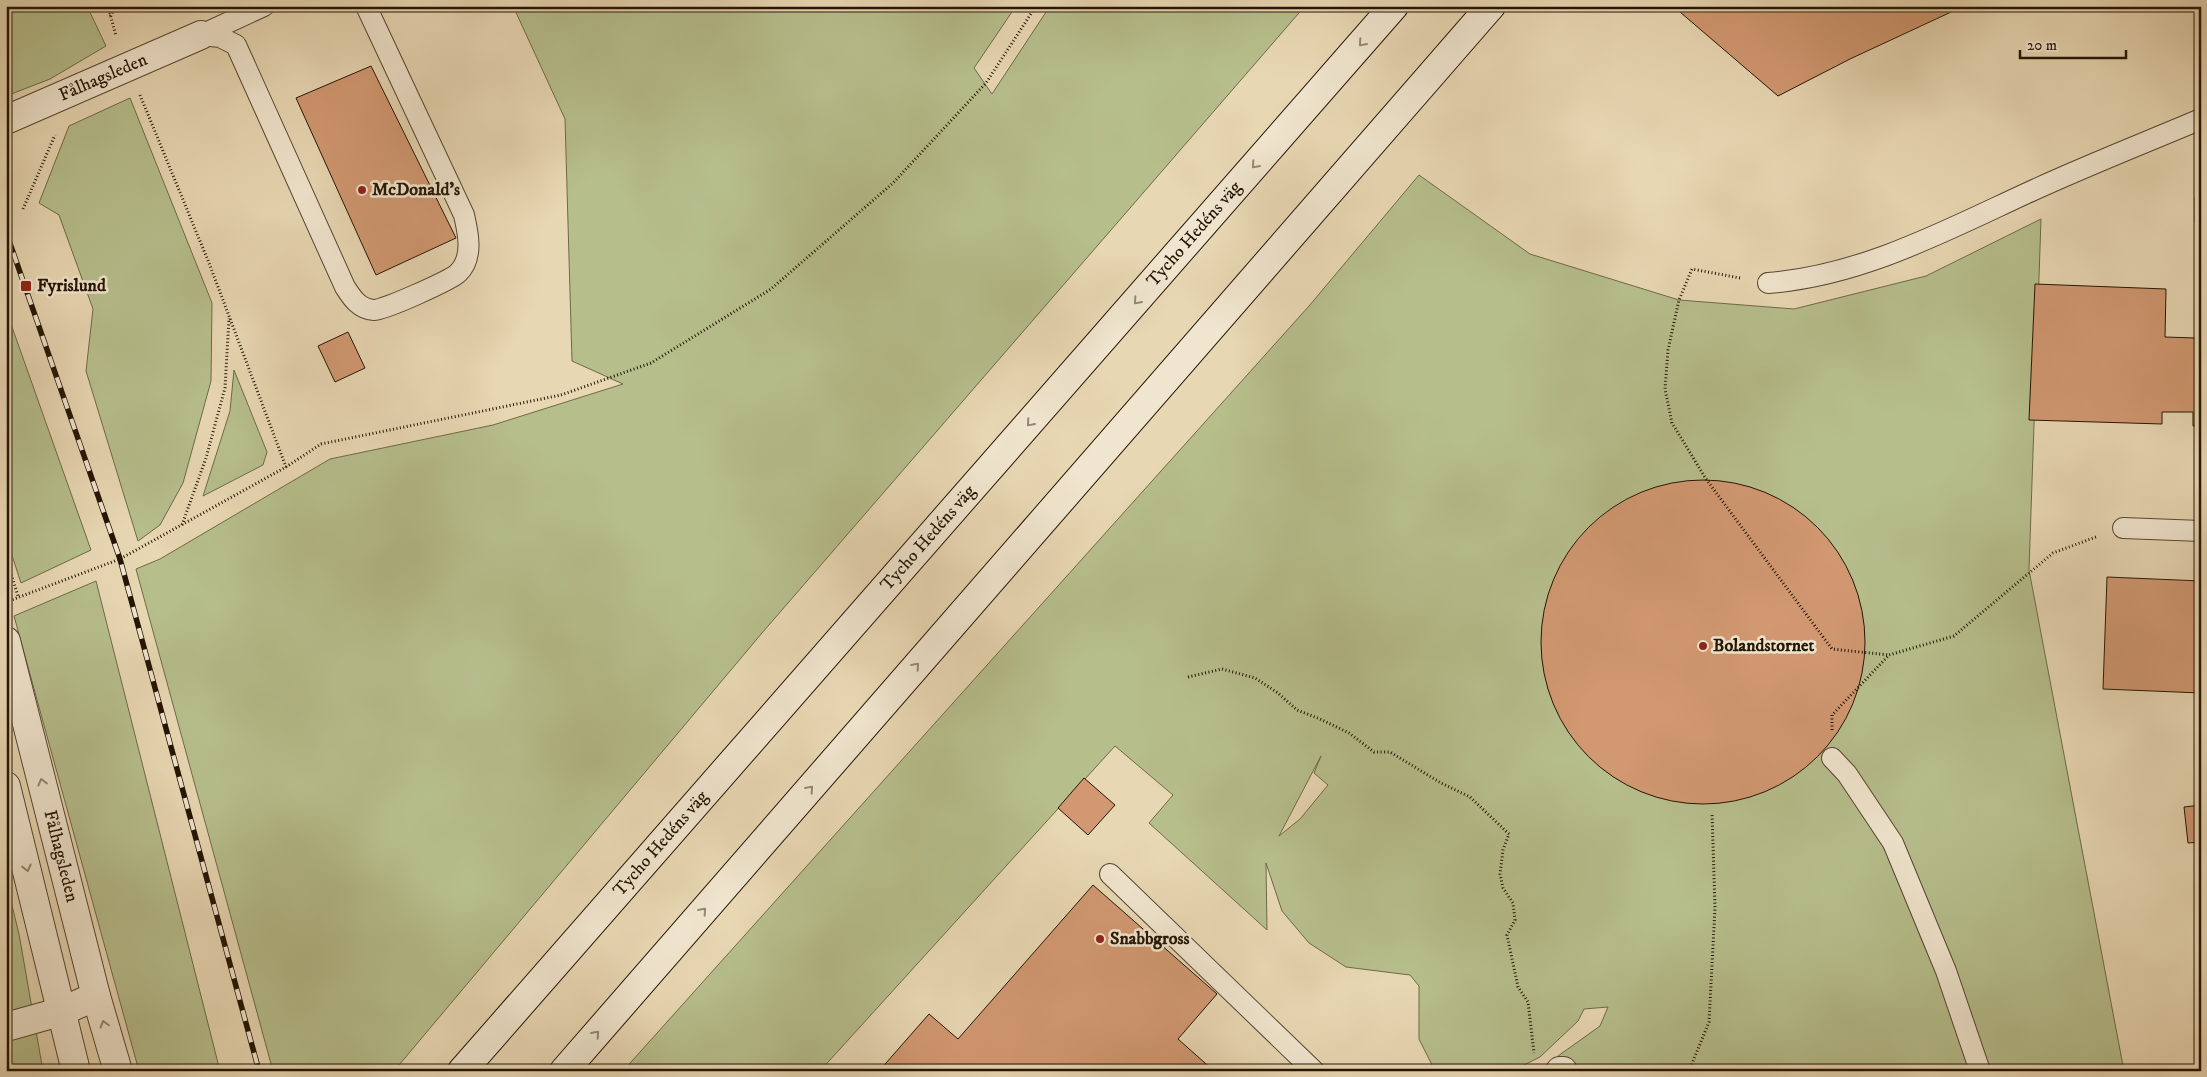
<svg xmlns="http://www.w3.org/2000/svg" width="2207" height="1077" viewBox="0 0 2207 1077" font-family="'IM FELL DW Pica',serif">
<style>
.green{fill:#b6be8c;stroke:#6d6a48;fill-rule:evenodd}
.building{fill:#d19871;stroke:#241504}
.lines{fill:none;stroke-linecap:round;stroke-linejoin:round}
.service-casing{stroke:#554630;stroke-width:22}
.minor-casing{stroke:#554630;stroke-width:30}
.tertiary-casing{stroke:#554630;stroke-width:30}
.secondary-casing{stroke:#241504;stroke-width:30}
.path{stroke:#241504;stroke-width:3;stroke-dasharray:1 2.5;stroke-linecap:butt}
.service{stroke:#f0e5ce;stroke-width:20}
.minor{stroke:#f0e5ce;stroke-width:28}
.tertiary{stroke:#f0e5ce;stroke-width:28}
.secondary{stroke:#f0e5ce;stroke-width:28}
.rail-casing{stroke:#241504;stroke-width:5.5}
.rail{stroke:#f0e5ce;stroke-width:4;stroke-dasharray:11;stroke-linecap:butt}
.oneway{stroke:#948773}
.poi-dot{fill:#8f2418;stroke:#f0e5ce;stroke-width:2}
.labels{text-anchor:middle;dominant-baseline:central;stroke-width:5;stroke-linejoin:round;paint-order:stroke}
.street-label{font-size:18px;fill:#241504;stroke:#f0e5ce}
.poi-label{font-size:18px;font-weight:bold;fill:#241504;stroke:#f0e5ce;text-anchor:start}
</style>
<rect width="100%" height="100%" fill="#e8d7b3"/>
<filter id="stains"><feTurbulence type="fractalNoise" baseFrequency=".004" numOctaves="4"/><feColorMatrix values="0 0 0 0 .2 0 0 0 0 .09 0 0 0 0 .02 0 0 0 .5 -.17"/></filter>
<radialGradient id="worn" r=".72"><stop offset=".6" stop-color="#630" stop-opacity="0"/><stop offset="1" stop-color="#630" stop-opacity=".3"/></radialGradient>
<path class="green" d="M6 6H87L106 46 50 79 6 96Z
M513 6H1016L974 68 992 94 1050 6H1305L762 633 394 1071H273L136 569 160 559 330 459 493 425 623 384 572 361 565 119Z
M130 98 212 303 211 381 183 483 160 525 138 541 86 371 93 309 59 215 39 203 69 126Z
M1419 175 1530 254 1679 300 1794 309 1926 276 2041 219 2029 570 2124 1071H1577L1558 1056 1600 1026 1608 1007 1584 1009 1578 1021 1540 1057 1524 1065 1510 1071H1440L1433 1067 1419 1039V986L1410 975 1346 967 1309 943 1282 911 1266 863 1267 930 1149 823 1173 795 1115 746 820 1071H623L1309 306ZM1321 756 1314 773 1328 785 1300 819 1279 836Z
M6 310 91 550 21 583 6 537Z
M234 370 267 452 263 465 203 496 230 411Z
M96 581 220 1071H139L14 616Z
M6 881 19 934 43 1071H6Z"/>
<path class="building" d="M1673 6H1964L1850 59 1778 96Z
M371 66 456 238 376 275 296 98Z
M2195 197H2201V223H2195Z
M2035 284 2166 289 2165 337 2196 338 2197 324H2201V426H2193V412H2162V424L2029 420Z
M348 332 365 368 335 382 318 346Z
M1541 642a162 162 0 1 1 324 0a162 162 0 1 1-324 0Z
M2107 577 2201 581V693L2103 689Z
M1084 778 1115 805 1088 835 1058 808Z
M2201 805V842L2188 843 2184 807Z
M1093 885 1217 994 1178 1039 1214 1071H879L929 1014 958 1039Z"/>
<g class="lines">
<g class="service-casing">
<path id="service" d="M201 35 220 37 236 45 345 287C352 298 359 309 374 310 382 311 451 280 458 273 474 258 468 232 464 215L366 6
M201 35 264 6
M1768 283C1860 276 1943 232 2025 194 2083 167 2142 144 2201 119
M2123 528 2201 531
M1832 758 1847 774 1893 843 1946 971 1980 1071
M1110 874 1314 1071"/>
</g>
<g class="minor-casing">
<g id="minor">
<path id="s1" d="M6 120 201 35"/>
<path d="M6 1027 63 1011 96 996"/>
<path d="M1560 1071H1563"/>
</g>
</g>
<g class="tertiary-casing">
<g id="tertiary">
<path id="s2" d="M6 641 96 996 118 1071"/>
<path d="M6 786 76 1071"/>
</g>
</g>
<g class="secondary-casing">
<g id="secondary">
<path id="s3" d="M462 1071 1394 6"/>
<path d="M564 1071 1491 6"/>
</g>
</g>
<path class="path" d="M108 6 116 36
M110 16 117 6
M140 95 209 263 286 467
M23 209 55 135
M1740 278 1692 269 1679 300 1668 350 1665 389 1672 423 1706 479 1832 649 1889 655
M182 525 206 458 225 388 229 318
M6 558 18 596
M6 602 120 559 286 467 321 444 561 395 651 363 771 289 893 183 986 83 1036 6
M1188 677 1222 669 1255 678 1278 693 1297 710 1320 719 1349 733 1374 752H1390L1441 783 1470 797 1509 834 1503 850 1500 874 1503 888 1513 903 1515 920 1507 935 1518 987 1528 1002 1534 1053
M1832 730V715L1889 655 1954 636 2053 553 2096 537
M6 952 11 943
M1689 1071 1709 1022 1715 908 1712 813"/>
<use href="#service" class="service"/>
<use href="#minor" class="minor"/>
<use href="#tertiary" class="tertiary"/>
<use href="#secondary" class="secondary"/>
<g class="rail-casing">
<path id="rail" d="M6 232 120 559 259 1071"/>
</g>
<use href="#rail" class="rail"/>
</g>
<defs><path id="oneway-chevron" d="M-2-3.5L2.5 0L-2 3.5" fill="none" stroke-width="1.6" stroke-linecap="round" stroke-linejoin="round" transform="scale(1.25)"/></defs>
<g class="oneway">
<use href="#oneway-chevron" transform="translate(1362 43) rotate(131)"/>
<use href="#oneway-chevron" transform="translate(1255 165) rotate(131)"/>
<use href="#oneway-chevron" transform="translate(1137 301) rotate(131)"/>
<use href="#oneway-chevron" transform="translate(1030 423) rotate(131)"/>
<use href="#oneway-chevron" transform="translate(916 666) rotate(-49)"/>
<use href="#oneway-chevron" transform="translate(42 782) rotate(-104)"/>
<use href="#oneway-chevron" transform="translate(810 789) rotate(-49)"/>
<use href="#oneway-chevron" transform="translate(27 868) rotate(76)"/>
<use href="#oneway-chevron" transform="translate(703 911) rotate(-49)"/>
<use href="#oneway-chevron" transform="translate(104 1024) rotate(-106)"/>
<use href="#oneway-chevron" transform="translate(596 1034) rotate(-49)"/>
</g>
<g class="poi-dot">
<circle cx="362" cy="190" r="5"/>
<rect x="20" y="280" width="12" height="12" rx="2.5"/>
<circle cx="1703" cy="646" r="5"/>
<circle cx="1100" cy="939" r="5"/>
</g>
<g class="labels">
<g class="street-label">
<text stroke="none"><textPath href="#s1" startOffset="106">Fålhagsleden</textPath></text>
<text stroke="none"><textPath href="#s3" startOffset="1112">Tycho Hedéns väg</textPath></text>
<text stroke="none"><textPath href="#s3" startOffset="708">Tycho Hedéns väg</textPath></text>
<text stroke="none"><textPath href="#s3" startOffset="302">Tycho Hedéns väg</textPath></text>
<text stroke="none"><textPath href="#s2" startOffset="222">Fålhagsleden</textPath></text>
</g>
<g class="poi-label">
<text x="372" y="190">McDonald's</text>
<text x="37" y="286">Fyrislund</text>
<text x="1713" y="646">Bolandstornet</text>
<text x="1110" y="939">Snabbgross</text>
</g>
</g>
<rect width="2207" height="1077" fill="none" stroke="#e8d7b3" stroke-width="25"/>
<rect x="8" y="8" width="2192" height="1062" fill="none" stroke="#241504" stroke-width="2.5"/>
<rect x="12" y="12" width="2182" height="1052" fill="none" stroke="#241504"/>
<path d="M2020 50v8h106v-8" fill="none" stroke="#241504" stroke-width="2.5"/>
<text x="2027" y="50" font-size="15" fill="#241504" stroke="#f0e5ce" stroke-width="4" paint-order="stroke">20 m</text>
<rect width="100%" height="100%" filter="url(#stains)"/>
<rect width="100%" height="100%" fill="url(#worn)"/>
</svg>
